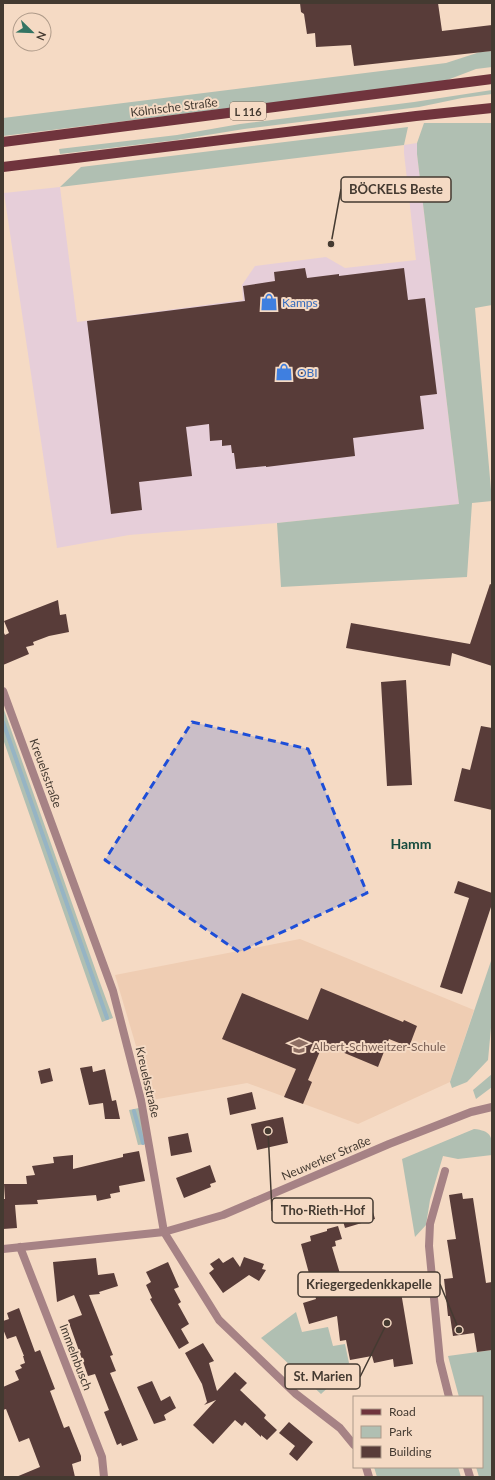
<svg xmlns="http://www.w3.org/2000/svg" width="495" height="1480" viewBox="0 0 495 1480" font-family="Lato,sans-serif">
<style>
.commercial{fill:#e6ced9}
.built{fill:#efcdb3}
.green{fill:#b0bfb2}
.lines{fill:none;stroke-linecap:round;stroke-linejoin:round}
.stream{stroke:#96b4c4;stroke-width:4}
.building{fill:#583c39}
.minor{stroke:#a68285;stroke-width:8}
.tertiary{stroke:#a68285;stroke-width:8}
.primary{stroke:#70343d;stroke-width:10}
.marked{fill:#1d4ed8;fill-opacity:0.2;stroke:#1d4ed8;stroke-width:3;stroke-dasharray:8 5;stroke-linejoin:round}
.labels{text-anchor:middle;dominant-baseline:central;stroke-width:4;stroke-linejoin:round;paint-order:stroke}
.shield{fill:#f5dac4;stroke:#796a5d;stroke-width:1}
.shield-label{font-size:11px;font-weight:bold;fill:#443a31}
.street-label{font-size:12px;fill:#443a31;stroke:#f5dac4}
.shop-label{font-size:12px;fill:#366cbe;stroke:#f5dac4;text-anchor:start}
.education-label{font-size:12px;fill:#785e54;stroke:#f5dac4;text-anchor:start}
.quarter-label{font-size:14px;font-weight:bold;fill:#164b3e;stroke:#f5dac4}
.leader{fill:none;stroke:#443a31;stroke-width:1.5}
.callout-dot{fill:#443a31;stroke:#f5dac4;stroke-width:1.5}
.callout{fill:#f5dac4;stroke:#443a31;stroke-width:1.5}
.callout-label{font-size:13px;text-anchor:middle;font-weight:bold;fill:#443a31}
</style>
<rect width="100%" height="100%" fill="#f5dac4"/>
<path class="commercial" d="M417 143V154L459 504 277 523 129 535 57 548 4 193 60 187 77 322 243 300 242 285 255 266 326 257 345 268 416 260 404 153V145Z"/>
<path class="built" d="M300 939 474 1010 450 1082 358 1124 247 1083 152 1100 115 975Z"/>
<path class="green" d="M492 51V67L476 69 442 82 3 136V118L446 63 480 52Z
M492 90V94L462 98 419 107 244 129 177 140 60 154 59 149 177 135 240 124 414 102Z
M424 123H492V305L475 308 492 501 472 503 467 577 281 587 277 523 459 504 417 154V143Z
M408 127 404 145 60 187 81 167Z
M3 707 99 980 113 1018 102 1022 3 739Z
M492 958V1017L488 1060 467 1082 452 1088 450 1082Z
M492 1074V1087L476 1099 473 1090Z
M139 1108 146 1144 138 1145 129 1110Z
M474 1129C494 1131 492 1139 492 1155L458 1159 443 1156 430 1200 426 1225 415 1237 402 1159Z
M296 1312 302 1332 328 1327 333 1346 345 1344 349 1363 333 1383 321 1394 261 1338Z
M492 1350V1477H479L476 1467H482V1397H459L448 1356Z
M374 1467H458L461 1477H377Z"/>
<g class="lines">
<path class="stream" d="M3 722 107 1018
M134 1111 143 1143"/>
</g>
<path class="building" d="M300 3H438L442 31 492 25V51L354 66 351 45 316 47 315 33 307 34 304 14 301 12Z
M305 268 307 278 339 274V276L404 268 408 300 425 298 437 394 420 396 424 429 353 438 355 456 266 467V466L236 469 234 453H232L231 445 222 446V440L210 441 209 424 186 427 192 476 139 482 142 510 111 514 87 321 245 301 243 286 275 281 274 272Z
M490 584 492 585V666L452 653 450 666 346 648 351 623 470 644Z
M58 600 60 615 66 614 69 632 49 636 33 642 34 645 26 647 29 654 3 665V631L5 635 9 633 4 621Z
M406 680 412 785 387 786 381 682Z
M481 726 492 728V810L454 801 462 768 470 770Z
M458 881 492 893V904L462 994 440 987 469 898 454 893Z
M321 988 403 1022 404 1020 417 1026 409 1047 389 1039 378 1067 323 1044 308 1080 312 1082 303 1104 284 1097 296 1069 222 1039 242 993 308 1020Z
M92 1066 93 1072 105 1069 112 1101 116 1100 120 1119H105L103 1103 89 1105 80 1068Z
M50 1068 53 1081 41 1084 38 1071Z
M252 1092 256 1109 230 1115 227 1098Z
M283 1117 288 1143 257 1150 251 1124Z
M188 1133 192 1152 171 1156 168 1137Z
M139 1151 145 1181 119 1186 120 1192 110 1194 111 1198 97 1201 96 1195 37 1200 38 1204 15 1205 17 1228 3 1229V1199H5L4 1184H27L26 1176 35 1175 32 1166 54 1163 53 1157 73 1155V1169L123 1157V1154Z
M210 1165 216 1182 210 1184 211 1187 184 1198 176 1178Z
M462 1193 463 1199 473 1198 486 1283 492 1282V1350L477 1352 474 1333 453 1336 450 1316H448L444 1279 453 1278 447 1240 456 1239 449 1195Z
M369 1198 375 1219 345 1228 339 1207Z
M338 1226 342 1239 335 1241 336 1246 332 1247 344 1287 367 1283 366 1277 381 1274 382 1280 401 1277 403 1292H401L413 1364 394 1367 393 1359 374 1363 372 1356 350 1360 346 1340 340 1341 337 1316 309 1324 303 1303 316 1299 301 1244 311 1241 310 1236 327 1231V1229Z
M233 1257 240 1267 244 1257 264 1264 262 1269 266 1270 259 1281 249 1275 223 1293 209 1273 214 1269 210 1264 219 1258 223 1263Z
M96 1258 98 1275 114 1273 118 1286 99 1292 100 1294 89 1295 113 1355 110 1356 116 1371 110 1373 138 1440 122 1446 121 1443 117 1445 104 1412 109 1410 95 1374 88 1376 68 1320 82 1315 74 1295 57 1302 53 1262Z
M168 1262 179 1287 174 1289 181 1302 178 1304 189 1324 181 1329 189 1343 179 1349 150 1299 152 1298 146 1285 151 1282 146 1272Z
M19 1308 35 1352 40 1350 55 1389 50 1391 64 1428 69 1426 81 1456V1461L72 1464 75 1477H16L40 1467 29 1438 19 1442 6 1409 3 1410V1387L19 1380 15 1371 22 1368 20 1365 25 1363 23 1356H24L16 1336 7 1339 3 1329V1321L9 1319 7 1313Z
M203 1343 214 1361 209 1363 217 1391 235 1372 247 1383 240 1390 259 1408 266 1415 264 1418 277 1430 267 1440 261 1435V1437L245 1422 242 1426 235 1420 213 1444 193 1425 216 1400 204 1405 207 1402 202 1384 185 1353Z
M152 1381 161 1401 170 1396 176 1408 164 1415 166 1420 154 1424 137 1387Z
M289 1422 313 1442 297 1461 289 1454 295 1446 279 1433Z"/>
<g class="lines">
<path class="minor" d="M3 691 113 991 141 1100 164 1232 219 1320 296 1394 340 1428 354 1445
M445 1171 430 1224 429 1246 440 1361 449 1397
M20 1247 102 1457 104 1477
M366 1467 369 1477
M467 1467 470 1477"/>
<path class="tertiary" d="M3 1249 164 1232 223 1215 389 1144 471 1112 492 1107"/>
<path class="primary" d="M3 142 492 79
M3 167 416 116 492 108"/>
</g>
<path class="marked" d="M192 722 308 749 367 893 239 952 105 860Z"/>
<defs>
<g id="shop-bare" transform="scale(1.38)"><path d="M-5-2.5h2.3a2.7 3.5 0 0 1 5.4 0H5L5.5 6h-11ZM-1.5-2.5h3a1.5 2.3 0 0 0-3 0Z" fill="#3f7fe0" stroke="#f5dac4" stroke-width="2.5" paint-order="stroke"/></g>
<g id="school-bare" transform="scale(1.38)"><path d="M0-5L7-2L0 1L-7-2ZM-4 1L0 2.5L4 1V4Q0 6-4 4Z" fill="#8d6e63" stroke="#f5dac4" stroke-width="2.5" paint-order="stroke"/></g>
</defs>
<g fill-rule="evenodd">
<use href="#shop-bare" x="269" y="302"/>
<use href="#shop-bare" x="284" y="372"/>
<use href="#school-bare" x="299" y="1046"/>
</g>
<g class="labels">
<rect class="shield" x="230" y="102" width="36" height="18" rx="3"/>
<g class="shield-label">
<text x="248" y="111">L 116</text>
</g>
<g class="street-label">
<text transform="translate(174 107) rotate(-7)">Kölnische Straße</text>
<text transform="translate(46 773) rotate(70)">Kreuelsstraße</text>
<text transform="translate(148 1082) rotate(77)">Kreuelsstraße</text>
<text transform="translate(326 1158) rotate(-23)">Neuwerker Straße</text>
<text transform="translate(76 1357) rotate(69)">Immelnbusch</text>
</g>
<g class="shop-label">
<text x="282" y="302">Kamps</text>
<text x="297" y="372">OBI</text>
</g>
<g class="education-label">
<text x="312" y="1046">Albert-Schweitzer-Schule</text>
</g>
<g class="quarter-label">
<text x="411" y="843">Hamm</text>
</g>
</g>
<path class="leader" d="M331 244L341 189M268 1131L272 1211M459 1330L440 1284M387 1323L360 1377"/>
<g class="callout-dot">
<circle cx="331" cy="244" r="4"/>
<circle cx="268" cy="1131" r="4"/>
<circle cx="459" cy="1330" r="4"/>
<circle cx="387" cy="1323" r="4"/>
</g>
<g class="callout">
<rect x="341" y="177" width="110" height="25" rx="4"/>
<rect x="272" y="1198" width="101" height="25" rx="4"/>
<rect x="298" y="1272" width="142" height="25" rx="4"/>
<rect x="285" y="1364" width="75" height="25" rx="4"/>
</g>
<g class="callout-label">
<text x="396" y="194">BÖCKELS Beste</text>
<text x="323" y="1215">Tho-Rieth-Hof</text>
<text x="369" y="1289">Kriegergedenkkapelle</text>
<text x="323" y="1381">St. Marien</text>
</g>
<rect width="495" height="1480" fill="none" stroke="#443a31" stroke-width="8"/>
<rect x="353" y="1396" width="130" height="72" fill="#f5dac4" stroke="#ae9a89"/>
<rect x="361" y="1409" width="20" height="6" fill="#70343d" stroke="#ae9a89"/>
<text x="389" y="1416" font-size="12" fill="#443a31">Road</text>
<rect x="361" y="1426" width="20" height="12" fill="#b0bfb2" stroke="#ae9a89"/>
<text x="389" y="1436" font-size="12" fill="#443a31">Park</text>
<rect x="361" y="1446" width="20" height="12" fill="#583c39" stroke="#ae9a89"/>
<text x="389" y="1456" font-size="12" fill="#443a31">Building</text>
<g transform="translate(32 32) rotate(113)"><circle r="19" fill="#f5dac4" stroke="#ae9a89"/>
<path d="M0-3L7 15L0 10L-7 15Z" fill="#347463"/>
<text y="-6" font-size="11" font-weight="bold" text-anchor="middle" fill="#443a31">N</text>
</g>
</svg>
